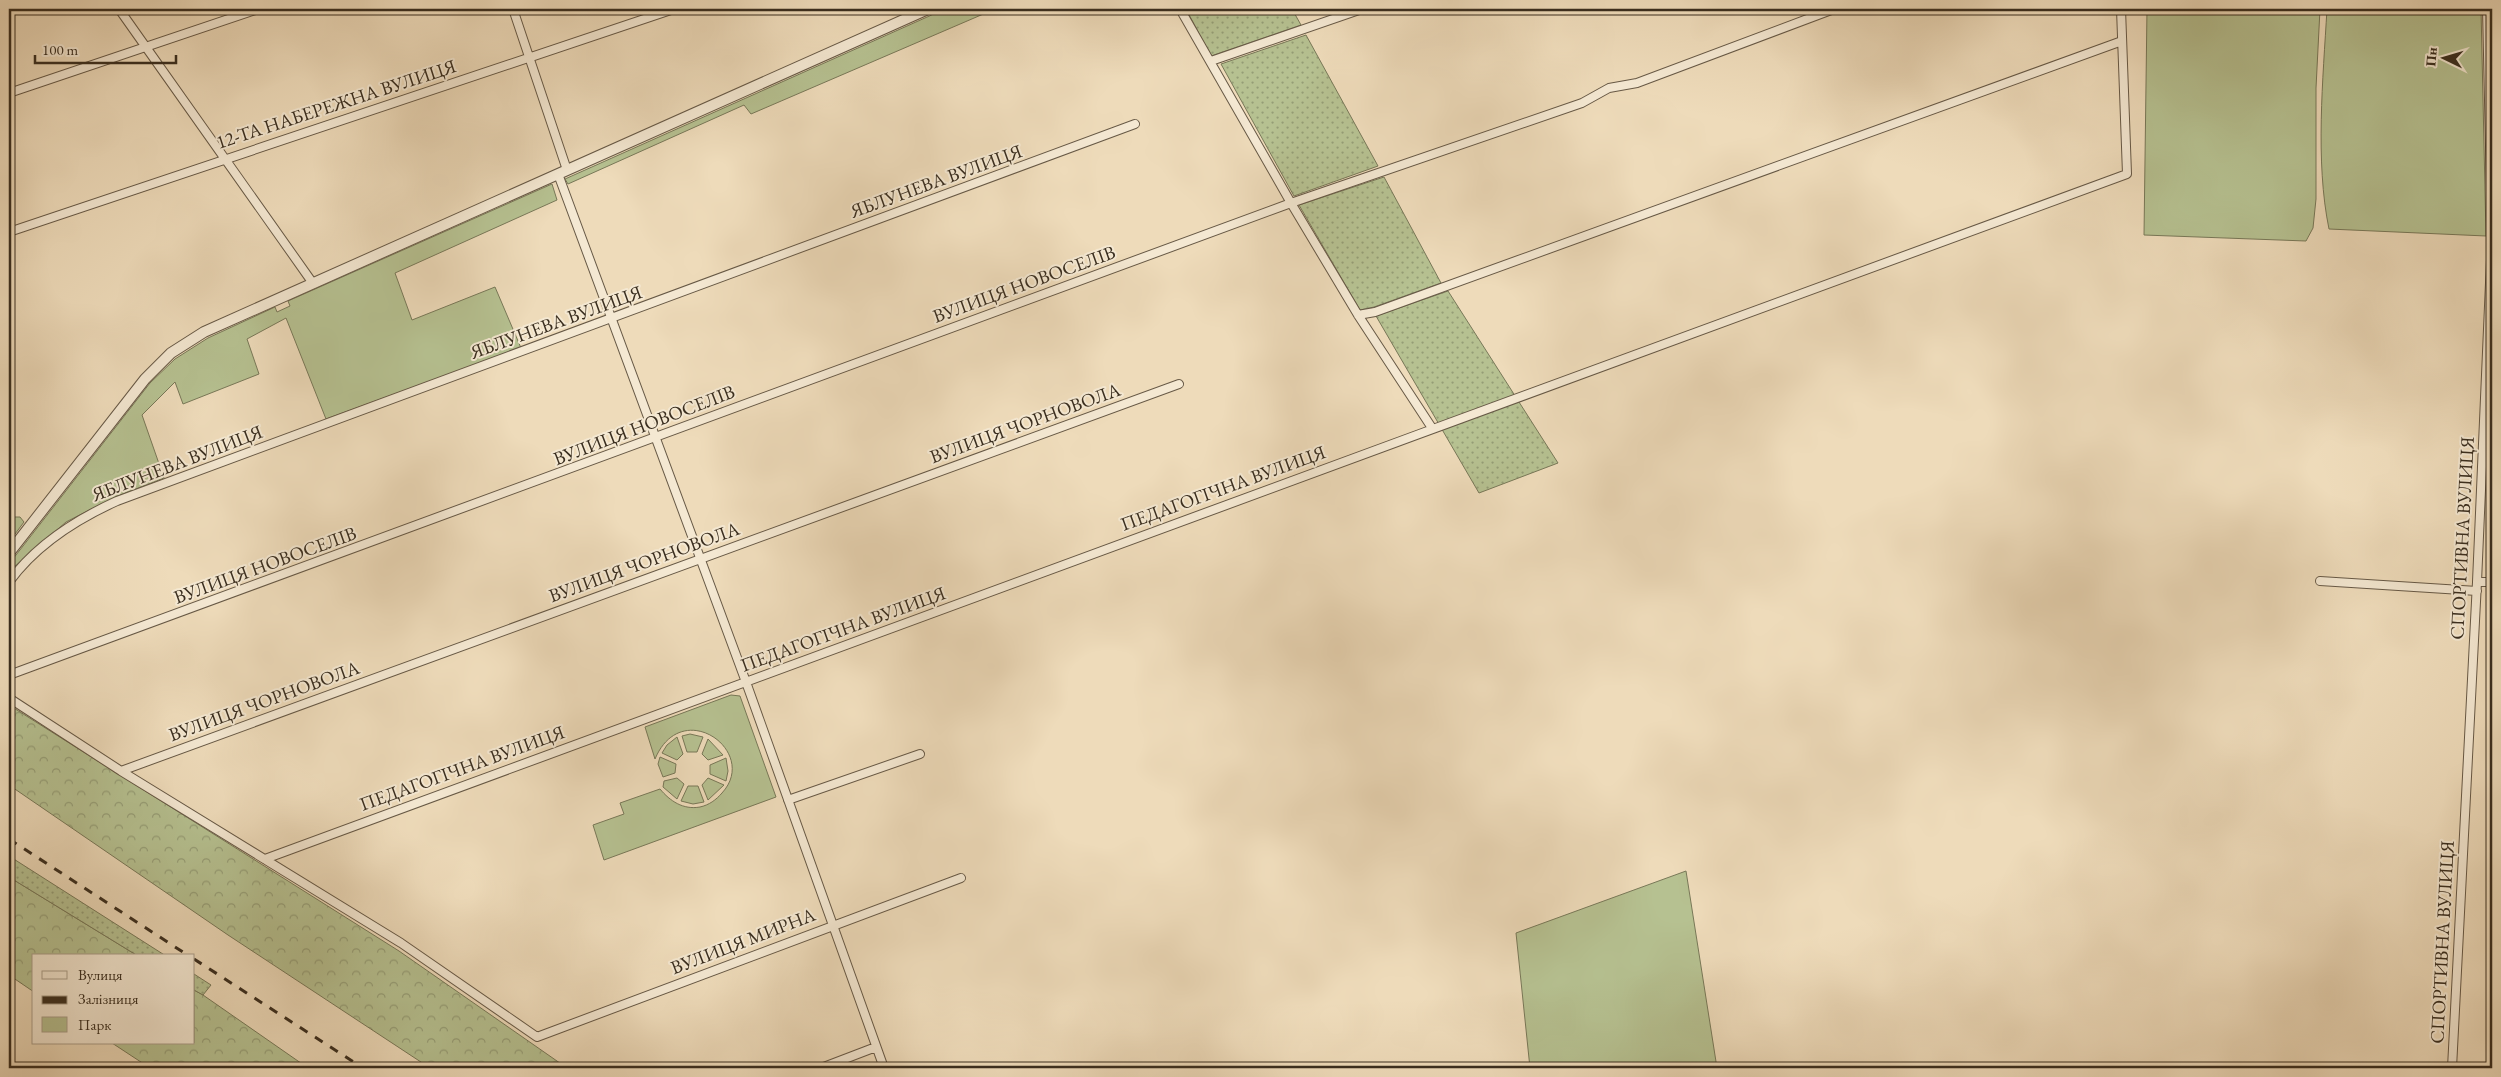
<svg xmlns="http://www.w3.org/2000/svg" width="2501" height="1077" viewBox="0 0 2501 1077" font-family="'EB Garamond',serif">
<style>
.green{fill:#b6c191;stroke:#787858}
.forest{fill:url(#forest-crowns);stroke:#787858}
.garden{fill:url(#garden-dots);stroke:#787858}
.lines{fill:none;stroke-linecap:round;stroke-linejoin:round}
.minor-casing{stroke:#675946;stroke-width:10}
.tertiary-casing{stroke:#675946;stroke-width:12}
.minor{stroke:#f4e8d2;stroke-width:8}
.tertiary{stroke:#f4e8d2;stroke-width:10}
.rail{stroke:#3a2e1f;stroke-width:3;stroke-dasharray:9 9;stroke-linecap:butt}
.labels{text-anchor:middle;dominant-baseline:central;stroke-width:4;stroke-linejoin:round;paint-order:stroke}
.street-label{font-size:19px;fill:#3a2e1f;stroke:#f4e8d2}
</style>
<defs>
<pattern id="forest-crowns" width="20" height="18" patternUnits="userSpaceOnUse" patternTransform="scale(1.25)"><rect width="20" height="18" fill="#b6c191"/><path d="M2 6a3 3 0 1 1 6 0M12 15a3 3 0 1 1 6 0" fill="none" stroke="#959d76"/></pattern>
<pattern id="garden-dots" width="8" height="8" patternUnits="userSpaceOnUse" patternTransform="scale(1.25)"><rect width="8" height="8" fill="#b6c191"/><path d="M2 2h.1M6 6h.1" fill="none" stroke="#959d76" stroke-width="1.8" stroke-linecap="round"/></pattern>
</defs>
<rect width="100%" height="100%" fill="#eedbba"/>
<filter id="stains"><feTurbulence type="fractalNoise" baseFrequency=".004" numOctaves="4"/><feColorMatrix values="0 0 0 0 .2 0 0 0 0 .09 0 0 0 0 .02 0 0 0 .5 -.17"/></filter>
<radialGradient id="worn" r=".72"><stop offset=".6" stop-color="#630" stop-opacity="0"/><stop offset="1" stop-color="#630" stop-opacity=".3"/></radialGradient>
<path class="green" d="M945 9H995L751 114 744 105 568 184 565 179Z
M2147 9H2320L2316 88V199L2313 228 2306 241 2144 235Z
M2327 9H2481L2486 236 2329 229C2315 161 2323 79 2327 9Z
M552 184 557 200 395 273 412 320 495 287 521 348 326 419 286 318 247 339 259 374 183 404 175 382 142 415 164 478 115 497 66 522 14 567 9 575V564L150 383 175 359 208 338 275 307 277 312 290 306 288 301Z
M14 517H20L24 522 9 542V519Z
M731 695 740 696 776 797 604 860 593 825 624 814 620 803 660 789C670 801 683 810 700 807 709 805 716 800 722 793 760 752 682 695 655 759L645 727Z
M690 734 703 737 697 752H687L682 736Z
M677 737 683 754 677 760 662 753 667 745Z
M708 739 723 755 708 760 702 754Z
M660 757 676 764 675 773 663 777 658 764Z
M726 758 728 771 726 781 710 774V765Z
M677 778 684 784 677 799 663 787 664 781Z
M708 778 724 785 708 800 702 785Z
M688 786H698L704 802 693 804 681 801Z
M1686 871 1717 1068H1530L1516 933Z"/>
<path class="forest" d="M9 705 399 951 567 1068H430L228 935 9 785Z
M9 877 138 956H34V992L9 975Z
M194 990 203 995 308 1068H150L112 1043H194Z"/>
<path class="garden" d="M1186 9H1292L1301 25 1211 56Z
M1306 35 1378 166 1294 196 1221 64Z
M1384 177 1441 283 1374 307 1360 310 1299 205Z
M1448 291 1558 463 1479 493 1376 316Z
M9 856 166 956H138L9 877Z
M194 974 211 985 203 995 194 990Z"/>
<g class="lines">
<g class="minor-casing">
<path id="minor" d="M119 9 312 282
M513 9 567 170
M1180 9 1291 203 1358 315 1432 428
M1211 61 1362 9
M9 93 258 9
M558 174 746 682 884 1068
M9 232 674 9
M1358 315 1375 312 2122 41
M2320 581 2477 591
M9 582C36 545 75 520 117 501L1135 124
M2477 582H2492
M9 675 1291 203 1582 103 1609 88 1637 83 1834 9
M9 698 121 771 401 943 537 1037 961 878
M121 771 1179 384
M788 800 920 754
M265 859C884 627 1507 404 2127 174L2121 9
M821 1068 876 1047
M2452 1068 2477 582 2492 237 2487 9"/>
</g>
<g class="tertiary-casing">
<path id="tertiary" d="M9 553 145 379 171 353 204 332 928 9"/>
</g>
<use href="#minor" class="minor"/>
<use href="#tertiary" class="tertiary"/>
<path class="rail" d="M9 839 189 956
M194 959 363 1068"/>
</g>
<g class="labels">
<g class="street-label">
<text transform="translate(336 104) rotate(-18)">12-ТА НАБЕРЕЖНА ВУЛИЦЯ</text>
<text transform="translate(936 181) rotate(-20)">ЯБЛУНЕВА ВУЛИЦЯ</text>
<text transform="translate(1024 284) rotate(-20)">ВУЛИЦЯ НОВОСЕЛІВ</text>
<text transform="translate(556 322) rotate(-20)">ЯБЛУНЕВА ВУЛИЦЯ</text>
<text transform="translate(1025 423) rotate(-20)">ВУЛИЦЯ ЧОРНОВОЛА</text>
<text transform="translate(644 425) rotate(-21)">ВУЛИЦЯ НОВОСЕЛІВ</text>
<text transform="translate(177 463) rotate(-21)">ЯБЛУНЕВА ВУЛИЦЯ</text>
<text transform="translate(1223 488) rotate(-20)">ПЕДАГОГІЧНА ВУЛИЦЯ</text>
<text transform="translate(2462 538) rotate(-87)">СПОРТИВНА ВУЛИЦЯ</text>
<text transform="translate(644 562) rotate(-20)">ВУЛИЦЯ ЧОРНОВОЛА</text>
<text transform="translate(265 565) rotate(-20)">ВУЛИЦЯ НОВОСЕЛІВ</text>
<text transform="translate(843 629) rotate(-20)">ПЕДАГОГІЧНА ВУЛИЦЯ</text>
<text transform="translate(264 701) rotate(-20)">ВУЛИЦЯ ЧОРНОВОЛА</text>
<text transform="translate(462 768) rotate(-20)">ПЕДАГОГІЧНА ВУЛИЦЯ</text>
<text transform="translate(743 941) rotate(-21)">ВУЛИЦЯ МИРНА</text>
<text transform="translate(2442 942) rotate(-87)">СПОРТИВНА ВУЛИЦЯ</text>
</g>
</g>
<rect width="2501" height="1077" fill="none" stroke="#eedbba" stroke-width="30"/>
<rect x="10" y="10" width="2481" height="1057" fill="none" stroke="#3a2e1f" stroke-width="2.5"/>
<rect x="15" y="15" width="2471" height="1047" fill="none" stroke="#3a2e1f"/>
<rect x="32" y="954" width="162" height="90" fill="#f4e8d2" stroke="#aa9e8a"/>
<rect x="42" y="971" width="25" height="8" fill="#f4e8d2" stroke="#aa9e8a"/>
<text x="78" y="980" font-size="15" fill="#3a2e1f">Вулиця</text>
<rect x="42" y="996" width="25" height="8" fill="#3a2e1f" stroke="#aa9e8a"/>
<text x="78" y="1004" font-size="15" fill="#3a2e1f">Залізниця</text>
<rect x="42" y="1017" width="25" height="15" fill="#b6c191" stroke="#aa9e8a"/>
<text x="78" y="1030" font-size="15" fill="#3a2e1f">Парк</text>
<g transform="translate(2444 58) rotate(275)" stroke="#f4e8d2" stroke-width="4" paint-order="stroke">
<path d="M0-4L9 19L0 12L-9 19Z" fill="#3a2e1f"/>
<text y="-8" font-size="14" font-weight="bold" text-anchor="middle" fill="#3a2e1f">Пн</text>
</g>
<path d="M35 55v8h141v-8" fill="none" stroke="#3a2e1f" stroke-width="2.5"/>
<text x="42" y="55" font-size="15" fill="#3a2e1f" stroke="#f4e8d2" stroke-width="4" paint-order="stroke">100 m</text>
<rect width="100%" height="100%" filter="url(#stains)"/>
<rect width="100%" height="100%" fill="url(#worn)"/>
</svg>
